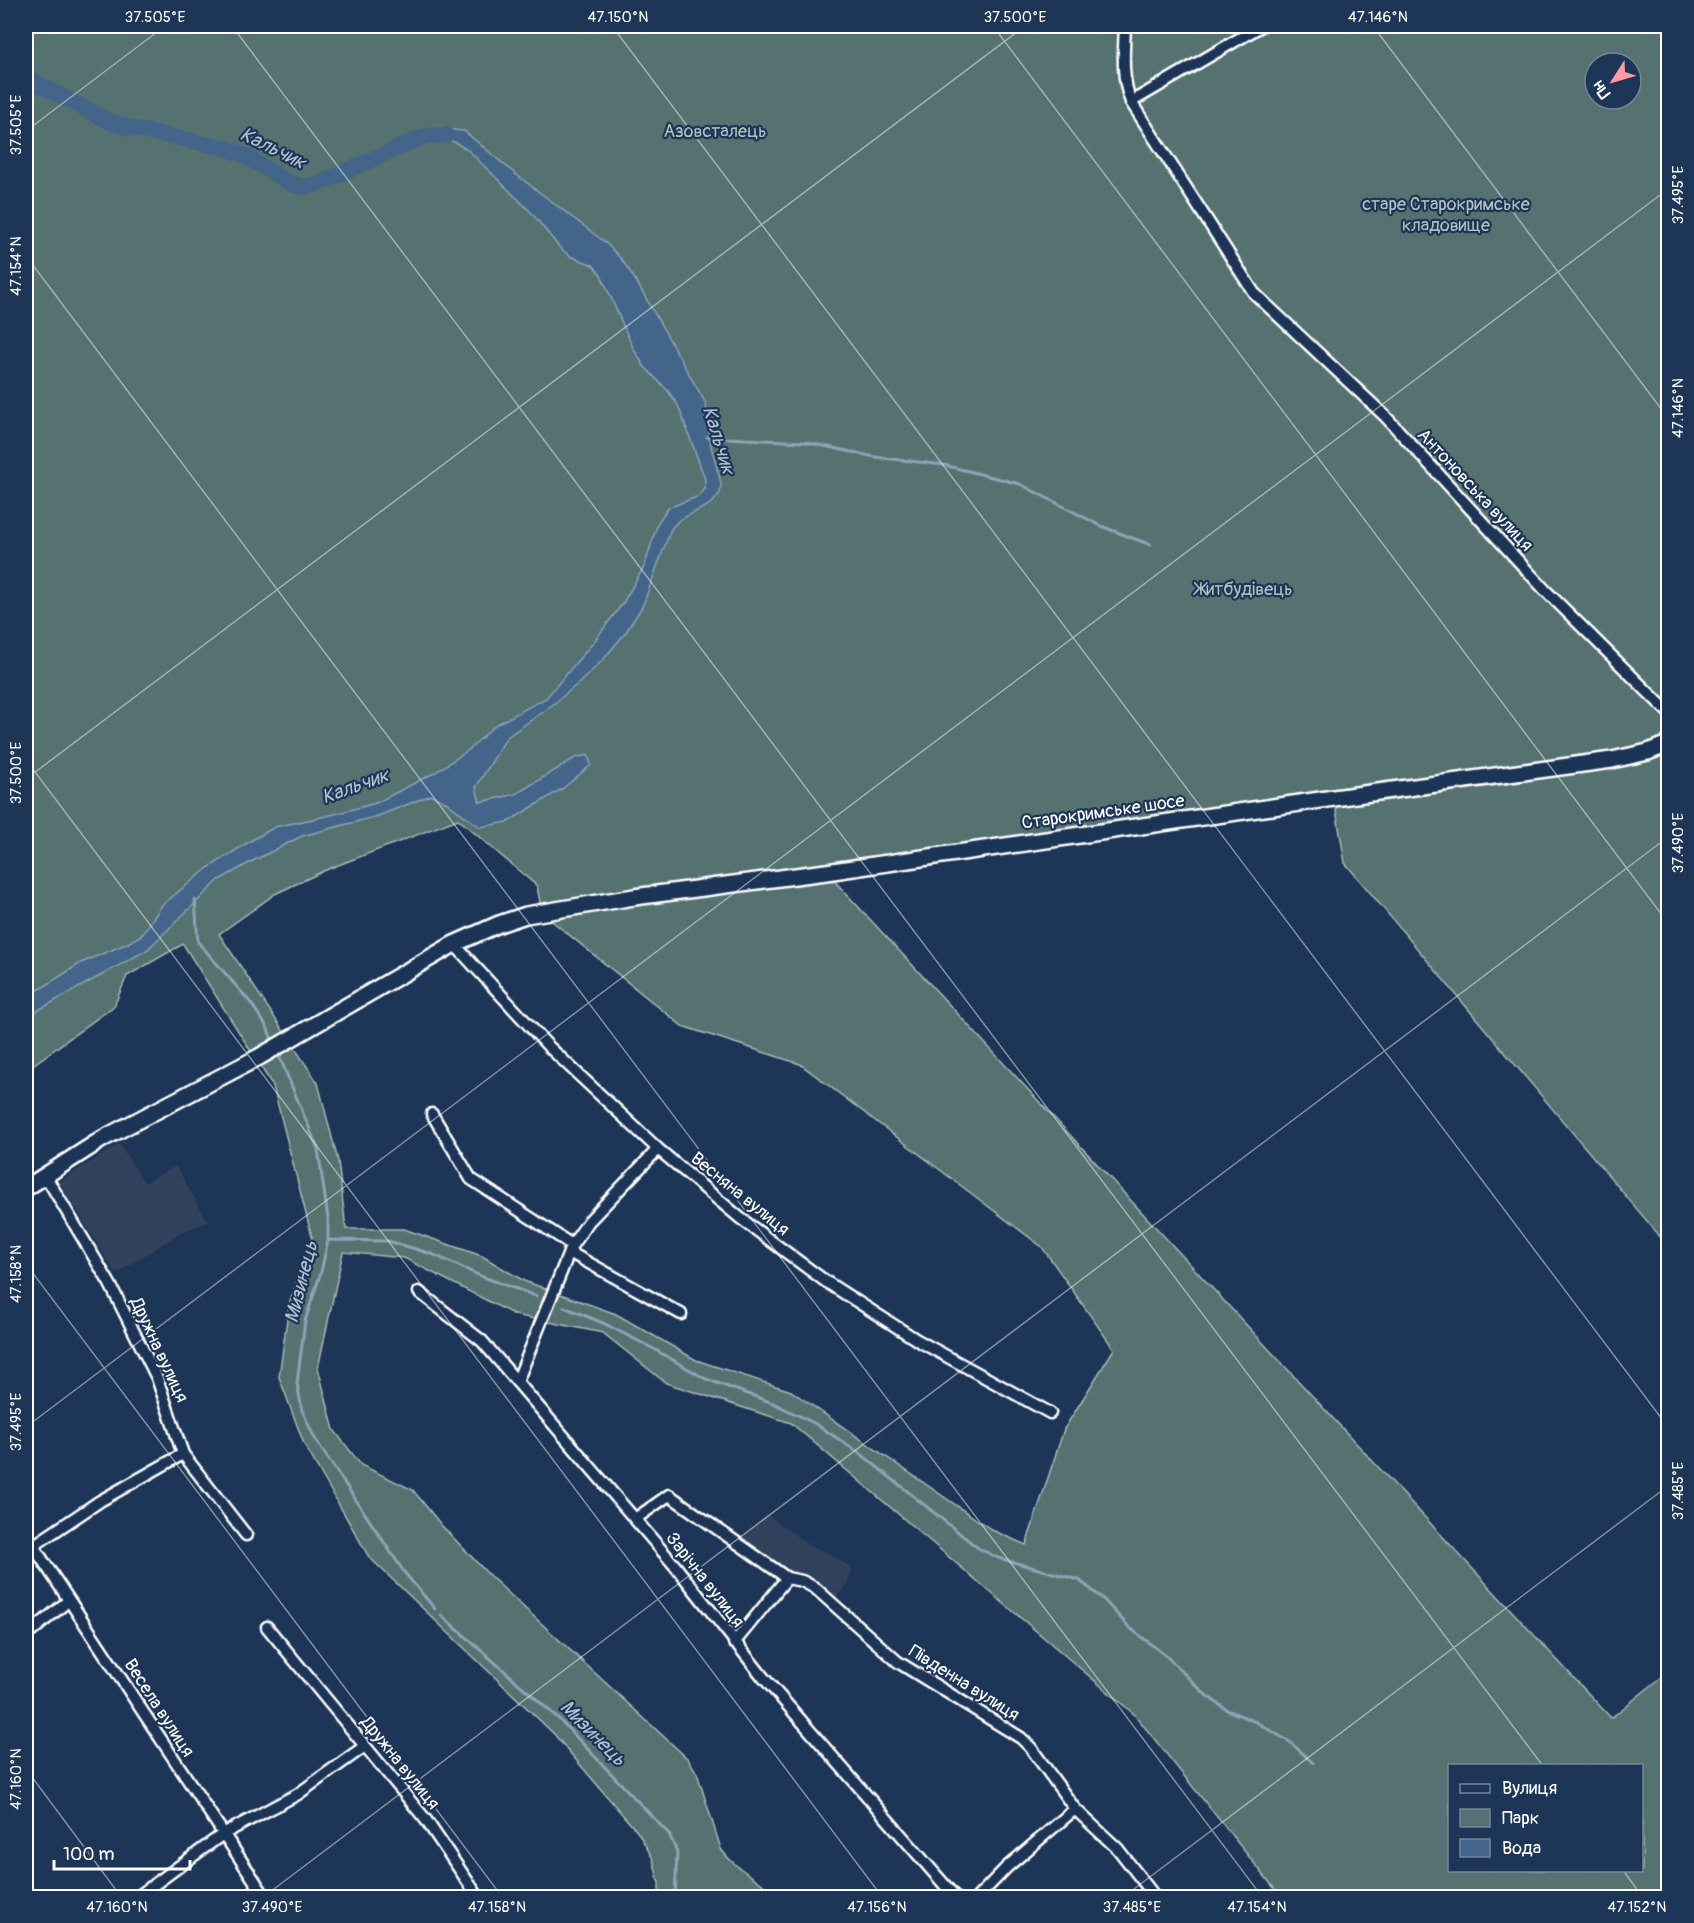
<svg xmlns="http://www.w3.org/2000/svg" width="1694" height="1923" viewBox="0 0 1694 1923" font-family="Pangolin,sans-serif">
<style>
.built{fill:#30435c}
.green{fill:#547271;stroke:#aab8b8;stroke-width:1.5;fill-rule:evenodd}
.water{fill:#426589;stroke:#8ea3b8;stroke-width:1.5}
.lines{fill:none;stroke-linecap:round;stroke-linejoin:round}
.stream{stroke:#8ea3b8;stroke-width:3}
.river{stroke:#426589;stroke-width:16}
.street-casing{stroke:#fff;stroke-width:15}
.secondary-casing{stroke:#fff;stroke-width:20}
.street{stroke:#1d3557;stroke-width:10}
.secondary{stroke:#1d3557;stroke-width:15}
.ticks{fill:none;stroke:#fff;stroke-width:1.5;stroke-opacity:0.45}
.labels{text-anchor:middle;dominant-baseline:central;stroke-width:4.5;stroke-linejoin:round;paint-order:stroke}
.park-label{font-size:18px;fill:#b2c0bf;stroke:#1d3557}
.street-label{font-size:18px;fill:#fff;stroke:#1d3557}
.water-label{font-size:20px;font-style:italic;fill:#b3c1d0;stroke:#1d3557}
.neatline{fill:none;stroke:#fff;stroke-width:2}
.ticks-label{font-size:15px;text-anchor:middle;fill:#fff}
</style>
<rect width="100%" height="100%" fill="#1d3557"/>
<filter id="ink" filterUnits="userSpaceOnUse"><feTurbulence type="fractalNoise" baseFrequency=".0167" numOctaves="2"/><feDisplacementMap in="SourceGraphic" scale="12" xChannelSelector="R" yChannelSelector="G"/><feConvolveMatrix kernelMatrix="1 2 1 2 8 2 1 2 1" color-interpolation-filters="sRGB"/></filter>
<g filter="url(#ink)">
<path class="built" d="M119 1144 145 1183 176 1166 208 1222 181 1232 116 1274 59 1182Z
M766 1514 813 1548 825 1551 850 1567 851 1574 848 1582 835 1599 807 1577 784 1571 742 1538Z"/>
<path class="green" d="M26 26H1668V1246L1345 863 1334 798 827 873 1611 1718 1668 1672V1897H1276L1279 1894 1135 1715 791 1423 666 1383 603 1333 515 1315 404 1258 343 1252 318 1368 334 1430 361 1465 413 1490 442 1526 490 1576 688 1759 697 1773 721 1849C735 1870 761 1879 777 1897H659V1883L653 1859 639 1834 553 1733 369 1557 304 1444 279 1377 289 1305 312 1237 273 1086 183 944 127 976 114 1006 26 1070ZM1595 63H1631V99H1595ZM458 819 537 886 542 913 682 1026 800 1064 1042 1247 1114 1349 1064 1429 1026 1545 992 1530 791 1391 696 1360 616 1314 524 1281 482 1256 404 1229H346L338 1161 318 1083 219 934 275 894 328 869ZM1450 1766H1642V1870H1450Z"/>
<path class="water" d="M451 130 464 131 518 176 606 243 622 260 636 281 706 404 711 446 721 483 720 493 714 501 705 507 679 520 671 529 643 605 626 632 602 661 579 683 546 710 507 737 476 787 480 802 516 794 575 758 588 755 591 765 562 789 508 822 480 827 447 803 431 795 378 816 302 836 249 863 219 880 147 950 26 1017V998L81 963 128 943 143 934 162 905 208 868 252 840 275 827 331 815 376 803 434 773 470 749 495 725 546 698 592 644 623 603 645 565 658 522 668 508 699 496 705 489V479L678 405 668 391 644 366 633 348 601 275 593 265 570 256 560 248 530 211 469 151 455 142 425 136Z"/>
<g class="lines">
<path class="stream" d="M707 437 805 442 875 457 944 465 1020 484 1101 526 1151 545
M195 900 198 942 250 1002 267 1027 273 1042
M277 1051 318 1149 328 1218V1240L321 1272 305 1321 297 1383 302 1410 315 1439 404 1572 435 1609
M329 1240 388 1241 432 1254 483 1277 536 1296
M564 1307 603 1323 652 1348 706 1379 773 1403 814 1423 861 1454 978 1548 998 1558 1079 1580 1103 1599 1130 1628 1166 1656 1207 1696 1227 1710 1256 1722 1290 1742 1313 1763
M441 1615 559 1719 669 1834 677 1852 675 1898
M730 1898 744 1893 758 1898"/>
<path class="river" d="M26 77 110 122 129 128 226 148 246 156 291 184 304 187 317 184 425 136 446 135"/>
<g class="street-casing">
<path id="street" d="M1125 26C1124 51 1121 77 1131 102L1254 293 1385 416 1545 590 1668 712
M1131 102 1261 26
M454 944 548 1046 658 1149 740 1218 825 1281 917 1340 1050 1413
M432 1114 471 1179 572 1245
M45 1175 110 1284 157 1378 183 1454 246 1535
M569 1252 681 1314
M419 1292 482 1341 676 1567 763 1677 956 1898
M517 1382 572 1245 589 1221 658 1149
M635 1519 669 1495 787 1578 802 1581 815 1588 898 1662 1021 1738 1031 1748 1075 1809 1118 1849 1156 1898
M26 1535 266 1898
M33 1546 100 1501 183 1454
M267 1627 426 1820 479 1898
M26 1636 68 1601
M734 1643 787 1578
M136 1898 223 1834 298 1794 365 1746
M977 1898 1007 1867 1075 1809"/>
</g>
<g class="secondary-casing">
<path id="secondary" d="M26 1188 104 1138 259 1057 454 944 499 924 526 915 634 897 826 872 1334 798 1612 760 1648 752 1668 744"/>
</g>
<use href="#street" class="street"/>
<use href="#secondary" class="secondary"/>
</g>
</g>
<path class="ticks" d="M232 26 1543 1766M612 26 1668 1427M993 26 1668 923M1373 26 1668 418M26 131 165 26M26 256 1263 1898M26 760 883 1898M26 779 1025 26M26 1264 503 1898M26 1427 1668 189M26 1769 122 1898M1623 1870 1643 1898M262 1898 1668 837M1122 1898 1668 1486"/>
<g class="labels">
<g class="park-label">
<text x="715" y="131">Азовсталець</text>
<text x="1446" y="204">старе Старокримське<tspan x="1446" dy="21">кладовище</tspan></text>
<text x="1244" y="589">Житбудівець</text>
</g>
<g class="street-label">
<text transform="translate(1475 490) rotate(47)">Антоновська вулиця</text>
<text transform="translate(1103 812) rotate(-8)">Старокримське шосе</text>
<text transform="translate(740 1194) rotate(39)">Весняна вулиця</text>
<text transform="translate(159 1350) rotate(65)">Дружна вулиця</text>
<text transform="translate(705 1580) rotate(52)">Зарічна вулиця</text>
<text transform="translate(964 1683) rotate(32)">Південна вулиця</text>
<text transform="translate(159 1708) rotate(57)">Весела вулиця</text>
<text transform="translate(400 1763) rotate(51)">Дружна вулиця</text>
</g>
<g class="water-label">
<text transform="translate(273 148) rotate(26)">Кальчик</text>
<text transform="translate(719 440) rotate(73)">Кальчик</text>
<text transform="translate(355 786) rotate(-20)">Кальчик</text>
<text transform="translate(301 1282) rotate(-76)">Мизинець</text>
<text transform="translate(593 1733) rotate(45)">Мизинець</text>
</g>
</g>
<rect width="1694" height="1923" fill="none" stroke="#1d3557" stroke-width="66"/>
<rect x="1448" y="1764" width="195" height="108" fill="#1d3557" stroke="#77869a" stroke-width="1.5"/>
<rect x="1460" y="1784" width="30" height="9" fill="#1d3557" stroke="#77869a" stroke-width="1.5"/>
<text x="1502" y="1794" font-size="18" fill="#ffffff">Вулиця</text>
<rect x="1460" y="1809" width="30" height="18" fill="#547271" stroke="#77869a" stroke-width="1.5"/>
<text x="1502" y="1824" font-size="18" fill="#ffffff">Парк</text>
<rect x="1460" y="1839" width="30" height="18" fill="#426589" stroke="#77869a" stroke-width="1.5"/>
<text x="1502" y="1854" font-size="18" fill="#ffffff">Вода</text>
<g transform="translate(1613 81) rotate(233)"><circle r="28" fill="#1d3557" stroke="#77869a" stroke-width="1.5"/>
<path d="M0-4.5L10 22L0 15L-10 22Z" fill="#ff9aa2"/>
<text y="-9" font-size="16" font-weight="bold" text-anchor="middle" fill="#ffffff">Пн</text>
</g>
<path d="M54 1860v9h136v-9" fill="none" stroke="#ffffff" stroke-width="3"/>
<text x="63" y="1860" font-size="18" fill="#ffffff" stroke="#1d3557" stroke-width="4.5" paint-order="stroke">100 m</text>
<rect x="33" y="33" width="1628" height="1857" class="neatline"/>
<g class="ticks-label">
<text x="155" y="22">37.505°E</text>
<text x="618" y="22">47.150°N</text>
<text x="1015" y="22">37.500°E</text>
<text x="1378" y="22">47.146°N</text>
<text transform="translate(16 125) rotate(-90)" y="5">37.505°E</text>
<text transform="translate(1678 195) rotate(-90)" y="5">37.495°E</text>
<text transform="translate(16 266) rotate(-90)" y="5">47.154°N</text>
<text transform="translate(1678 408) rotate(-90)" y="5">47.146°N</text>
<text transform="translate(16 773) rotate(-90)" y="5">37.500°E</text>
<text transform="translate(1678 843) rotate(-90)" y="5">37.490°E</text>
<text transform="translate(16 1274) rotate(-90)" y="5">47.158°N</text>
<text transform="translate(16 1422) rotate(-90)" y="5">37.495°E</text>
<text transform="translate(1678 1491) rotate(-90)" y="5">37.485°E</text>
<text transform="translate(16 1779) rotate(-90)" y="5">47.160°N</text>
<text x="117" y="1912">47.160°N</text>
<text x="272" y="1912">37.490°E</text>
<text x="497" y="1912">47.158°N</text>
<text x="877" y="1912">47.156°N</text>
<text x="1132" y="1912">37.485°E</text>
<text x="1257" y="1912">47.154°N</text>
<text x="1637" y="1912">47.152°N</text>
</g>
</svg>
